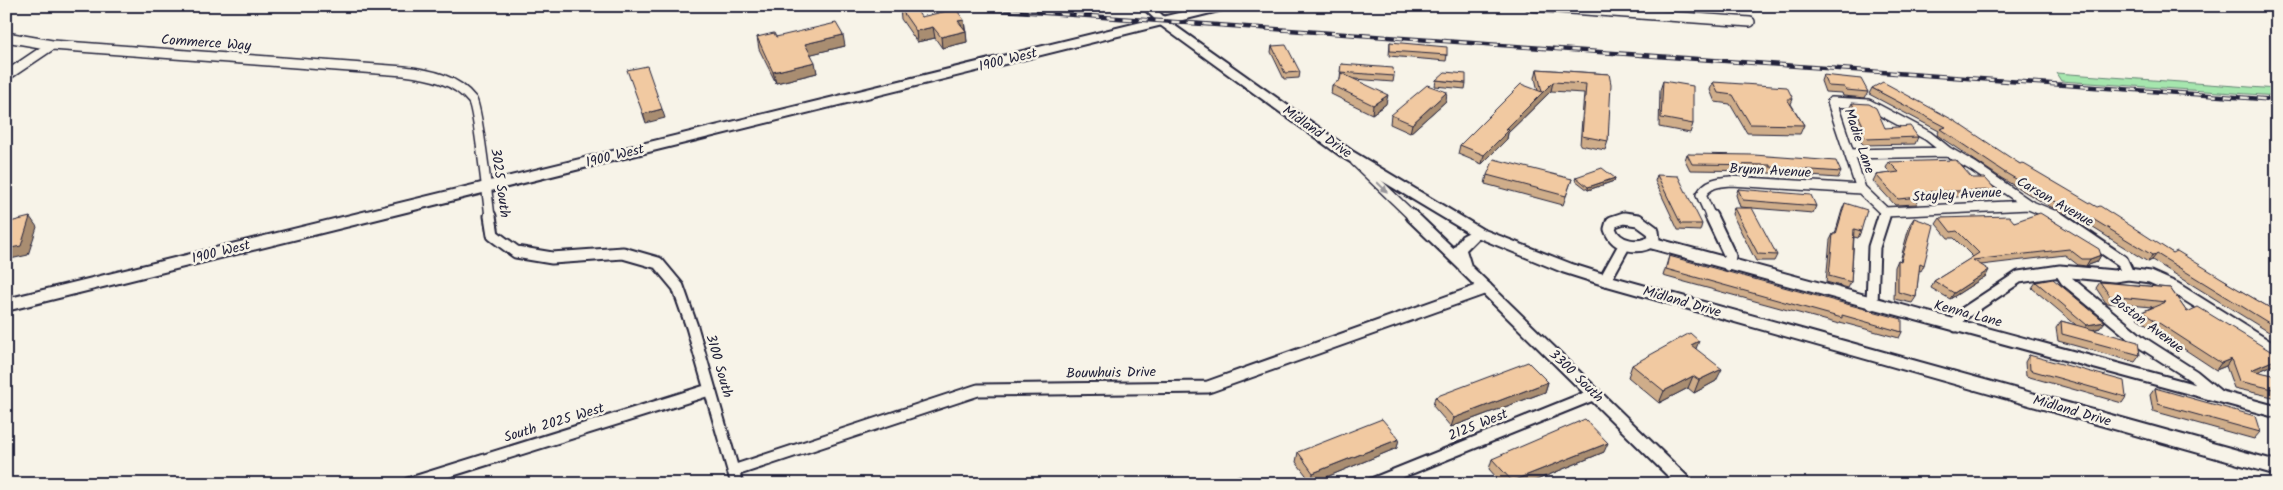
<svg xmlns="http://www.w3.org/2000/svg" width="2283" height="490" viewBox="0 0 2283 490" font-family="Kalam,sans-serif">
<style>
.green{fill:#a6e6ae;stroke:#648474}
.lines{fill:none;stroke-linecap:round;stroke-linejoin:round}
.minor-far1-casing{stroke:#22223b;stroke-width:12}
.minor-casing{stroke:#22223b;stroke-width:15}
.tertiary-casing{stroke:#22223b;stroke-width:4}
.secondary-casing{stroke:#22223b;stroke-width:4}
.primary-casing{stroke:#22223b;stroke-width:4}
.minor-far1{stroke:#f7f3e8;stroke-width:9}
.minor{stroke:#f7f3e8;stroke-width:11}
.tertiary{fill:#f7f3e8;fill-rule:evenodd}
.secondary{fill:#f7f3e8;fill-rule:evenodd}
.primary{fill:#f7f3e8;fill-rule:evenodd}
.rail-casing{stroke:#22223b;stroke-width:4.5}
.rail{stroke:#f7f3e8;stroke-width:2.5;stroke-dasharray:8;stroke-linecap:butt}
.wall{fill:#cfad8a;stroke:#22223b}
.shaded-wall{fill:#a98d71;stroke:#22223b}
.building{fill:#f1c9a1;stroke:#22223b}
.oneway{fill:#97959a}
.labels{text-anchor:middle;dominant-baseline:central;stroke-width:5;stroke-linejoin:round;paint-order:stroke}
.street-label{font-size:14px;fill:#22223b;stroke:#f7f3e8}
</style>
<rect width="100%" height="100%" fill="#f7f3e8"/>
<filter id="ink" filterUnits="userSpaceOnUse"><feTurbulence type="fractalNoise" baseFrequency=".02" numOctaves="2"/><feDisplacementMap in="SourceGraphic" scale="10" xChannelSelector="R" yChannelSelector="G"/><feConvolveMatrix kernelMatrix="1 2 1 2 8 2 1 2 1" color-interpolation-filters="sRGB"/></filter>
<g filter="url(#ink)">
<path class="green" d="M2056 73 2277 89V96L2061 81Z"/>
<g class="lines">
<g class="minor-far1-casing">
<path id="minor-far1" d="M1530 6 1750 22
M6 37 52 45 404 71C430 74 455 79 472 100 478 107 488 201 490 217
M6 76 52 45
M1849 154 1948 152
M1355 161 1413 217
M1885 212 2029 205
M1711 217 1701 195C1708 183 1718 182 1731 181L1861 189
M1883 217 1885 212 1861 189 1832 102 1868 104 1928 136 1948 152 1974 167 2029 205 2058 217"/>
</g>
<g class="minor-casing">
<path id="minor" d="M490 216 493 235 516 252 552 258 623 253 658 263 678 287 692 327 737 484
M1412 216 1465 267
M1711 216 1730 256 1728 265
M2056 216 2122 261 2128 274 2150 277 2175 288 2277 352
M1624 218 1638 220 1653 231 1654 240C1640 250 1616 247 1610 229L1612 222Z
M1652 243 2277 412
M2060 271 2066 280 2141 342 2194 376 2217 395
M1605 280 1625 244
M1872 304 1874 247 1884 216
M1956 326 1960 316 2019 277 2060 271 2114 276 2128 274
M733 471 978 390 1208 387 1486 288
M408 484 709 390
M1372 484 1595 394"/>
</g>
<g class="tertiary-casing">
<path id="tertiary" d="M1141 6H1153L1169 22 1164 25 1160 24Z
M1477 228 1484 232 1466 250 1471 266 1695 484H1676L1460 271 1452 250 1462 236Z"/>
</g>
<g class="secondary-casing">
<path id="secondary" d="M1164 18 1352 151 1482 229 1572 264 1610 276 2277 461V475L1600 284 1562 272 1472 235 1342 157 1160 25 1158 22Z"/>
</g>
<g class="primary-casing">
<path id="primary" d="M1207 6H1229L1227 9 6 311V299Z"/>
</g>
<use href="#minor-far1" class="minor-far1"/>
<use href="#minor" class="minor"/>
<use href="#tertiary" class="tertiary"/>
<use href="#secondary" class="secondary"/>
<use href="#primary" class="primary"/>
<g class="rail-casing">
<path id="rail" d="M948 6 2277 100"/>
</g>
<use href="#rail" class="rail"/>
</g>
<path class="wall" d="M900 8 921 17 964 20 967 42 942 48 935 38 917 42 901 19Z
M757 37H776L845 46 811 54 817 73 776 83 759 49Z
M1390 42 1447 55 1446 61 1389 56Z
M1272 46 1300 72 1299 78 1284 79 1271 52Z
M1341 64 1394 76 1393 82 1354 79 1386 104 1372 114 1331 94 1332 85 1340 80Z
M1537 69 1609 74 1608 141 1605 150 1580 145 1584 93 1551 91 1508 133 1507 139 1482 164 1458 154 1460 145 1538 91 1535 78Z
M1823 75 1868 92 1865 98 1843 96 1842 93 1825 92 1821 81Z
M1436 80 1466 83 1465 89 1435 86Z
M1663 81 1693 124 1690 133 1659 127 1660 90Z
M1713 82 1793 99 1791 104 1804 125 1800 134 1747 133 1730 104 1715 102 1710 90Z
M1872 88 2020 164 2173 253 2228 282 2227 283 2277 312V337L2152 260 2148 262 2069 213 2066 214 2049 206 2001 178 1937 135 1939 131 1869 94Z
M1446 101 1410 133 1390 124 1391 115Z
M1852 103 1885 128 1918 137 1915 144 1864 145 1855 136 1858 129H1859L1849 109Z
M1687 154 1841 172 1838 178 1768 173 1767 171 1690 170 1685 160Z
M1889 162 1972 178 1996 190 1993 196 1919 198 1917 204 1895 205 1873 181 1876 175 1891 173 1886 168Z
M1487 175 1572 179 1563 205 1485 184Z
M1657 175 1702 224 1700 231 1678 230 1655 181Z
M1576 177 1615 178 1614 181 1588 190 1575 180Z
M1738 189 1816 206 1813 213 1740 207 1736 195Z
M1845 203 1861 231 1858 238 1854 237 1851 282 1848 288 1826 282 1830 240 1833 234H1835L1842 210Z
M1734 208 1777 255 1774 261H1756L1732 214Z
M1914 218 1924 265 1921 271 1919 270 1916 297 1912 303 1894 299 1895 267 1898 260 1900 261 1910 224Z
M1940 218 2014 222 2101 255 2097 262 2086 266 2078 265 2065 255 1981 265 1986 276 1950 299 1931 288 1934 281 1973 257 1954 238H1948L1936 224Z
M1669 256 1902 332 1899 338 1840 322 1839 324 1663 276Z
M2036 282 2100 328 2093 330 2140 355 2135 362 2058 341 2056 328 2061 321 2076 325 2032 288Z
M2100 282 2170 288 2187 312 2275 364 2257 372 2277 376V398L2234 388 2226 366 2216 370 2137 318 2142 312 2152 307 2106 303 2096 288Z
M1696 349 1716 381 1694 393 1688 388 1659 403 1628 377 1632 365Z
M2029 355 2126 397 2122 403 2026 376 2025 362Z
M1548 382 1545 392 1451 427 1433 406 1435 397Z
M2155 388 2260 432 2254 439 2153 411 2150 395Z
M1397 448 1312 483 1296 462 1298 452Z
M1604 452 1527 484H1502L1489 469 1492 459Z"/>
<path class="shaded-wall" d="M964 20 965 31 958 21Z
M933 27 935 38 917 42 916 31Z
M966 31 967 42 942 48 941 37Z
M843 35 845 46 808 55 805 44Z
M815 62 817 73 776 83 773 72Z
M1553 82 1551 91 1508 133 1507 139 1482 164 1484 155 1506 129Z
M1447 92 1446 101 1410 133 1412 124Z
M1388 95 1386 104 1372 114 1373 105Z
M662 109 665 118 646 123 643 114Z
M1615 178 1614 181 1588 190V187Z
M2073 207 2069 213 2066 214 2070 208Z
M30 217 37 227 28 255 6 260V249Z
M2157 254 2152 260 2148 262 2152 255Z
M2101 255 2097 262 2086 266 2090 259Z
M1989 270 1986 276 1950 299 1954 293Z
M2105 322 2100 328 2083 332 2087 325Z
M1699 341 1694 354 1691 345Z
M2231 359 2226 366 2216 370 2221 363Z
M2277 359V361L2275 364 2246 377 2251 370Z
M1722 369 1716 381 1694 393 1699 380Z
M1693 376 1688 388 1659 403 1664 391Z
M1548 382 1545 392 1451 427 1454 418Z
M1399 439 1397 448 1312 483 1313 473Z
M1608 443 1604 452 1527 484H1511L1512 481Z"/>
<path class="building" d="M909 6H914L921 17 956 9 964 20 958 21 966 31 941 37 933 27 916 31 900 8Z
M836 23 843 35 805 44 815 62 773 72 757 37 774 33 776 37Z
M1390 42 1447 47V55L1390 51Z
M1286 45 1300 72 1285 73 1272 46Z
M1341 64 1393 68 1394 76 1340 72Z
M647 66 662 109 643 114 627 70Z
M1537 69 1609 74 1611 84 1608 141 1582 136 1586 84 1553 82 1506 129 1509 130 1484 155 1460 145 1521 84 1542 92Z
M1445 72 1466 74V83L1436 80Z
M1341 73 1388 95 1373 105 1332 85 1340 80Z
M1823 75 1861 79 1868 92 1846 90 1844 87 1828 86Z
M1663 81 1693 86V124L1661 118Z
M1713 82 1787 87 1793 99H1787L1804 125 1750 124 1733 95 1718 93Z
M1883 82 1955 121 2020 164 2022 163 2097 207 2100 206 2173 253 2177 251 2228 282H2226L2277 312V328L2157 254 2152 255 2073 207 2070 208 2052 200 2004 172 1940 129 1946 127 1872 88Z
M1427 85 1447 92 1412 124 1391 115Z
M1852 103 1869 104 1876 108 1885 128 1910 126 1918 137 1867 139 1858 129H1865Z
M1687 154 1754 155 1836 161 1841 172 1770 167V165L1692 164Z
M1494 159 1572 179 1566 196 1487 175Z
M1956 160 1972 178H1985L1996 190 1915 192 1920 197 1898 199 1876 175 1899 172 1889 162Z
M1602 168 1615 178 1588 187 1576 177Z
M1657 175 1678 176 1702 224H1681Z
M1738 189 1811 195 1816 206 1743 200Z
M1845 203 1867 210 1861 231 1854 229 1851 282 1829 276 1833 234H1836Z
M1734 208H1752L1777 255 1758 254Z
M2040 213 2099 249 2101 255 2090 259H2082L2069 249 1973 260 1989 270 1954 293 1934 281 1979 253 1957 231 1951 232 1940 218 2009 216 2014 222Z
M30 217 21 246 6 249V223Z
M1914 218 1934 225 1924 265 1920 263 1916 297 1898 292V260L1901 261Z
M1669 256 1902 319V332L1842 315V318L1666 269Z
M2053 279 2105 322 2087 325 2036 282Z
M2100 282 2170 288 2187 312 2198 307 2277 355V359L2251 370 2277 376V390L2239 381 2231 359 2221 363 2142 312 2166 302 2110 296Z
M2061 321 2138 342 2140 355 2062 334Z
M1690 333 1699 341 1691 345 1722 369 1699 380 1693 376 1664 391 1632 365Z
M2029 355 2124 381 2126 397 2030 370Z
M1528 362 1548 382 1454 418 1435 397Z
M2155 388 2255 416 2260 432 2158 404Z
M1382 419 1399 439 1313 473 1298 452Z
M1585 419 1608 443 1512 481 1492 459Z
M1240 475 1246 484H1217Z"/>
<defs><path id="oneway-solid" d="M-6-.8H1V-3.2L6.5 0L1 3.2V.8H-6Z" transform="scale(1.25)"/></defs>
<use class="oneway" href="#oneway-solid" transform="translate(1382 187) rotate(44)"/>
</g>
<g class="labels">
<g class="street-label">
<text transform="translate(206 43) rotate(4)">Commerce Way</text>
<text transform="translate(1008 60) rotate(-14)">1900 West</text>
<text transform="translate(1317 132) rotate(35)">Midland Drive</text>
<text transform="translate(1859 141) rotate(71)">Madie Lane</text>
<text transform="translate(615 156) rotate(-14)">1900 West</text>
<text transform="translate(1770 171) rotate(3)">Brynn Avenue</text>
<text transform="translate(500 183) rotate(82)">3025 South</text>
<text transform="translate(1957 195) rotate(-3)">Stayley Avenue</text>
<text transform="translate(2055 202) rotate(30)">Carson Avenue</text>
<text transform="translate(221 252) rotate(-14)">1900 West</text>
<text transform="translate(1682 302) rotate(16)">Midland Drive</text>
<text transform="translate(1968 314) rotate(15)">Kenna Lane</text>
<text transform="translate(2147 324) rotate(37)">Boston Avenue</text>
<text transform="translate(719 366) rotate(74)">3100 South</text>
<text transform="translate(1111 373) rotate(-1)">Bouwhuis Drive</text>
<text transform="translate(1576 376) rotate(44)">3300 South</text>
<text transform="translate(2072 411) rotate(16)">Midland Drive</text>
<text transform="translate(554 423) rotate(-17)">South 2025 West</text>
<text transform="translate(1478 425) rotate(-22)">2125 West</text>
</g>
</g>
<rect width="2283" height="490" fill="none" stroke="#f7f3e8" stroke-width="25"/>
<rect x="12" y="12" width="2258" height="465" fill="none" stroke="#22223b" stroke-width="2" filter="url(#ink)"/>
</svg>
